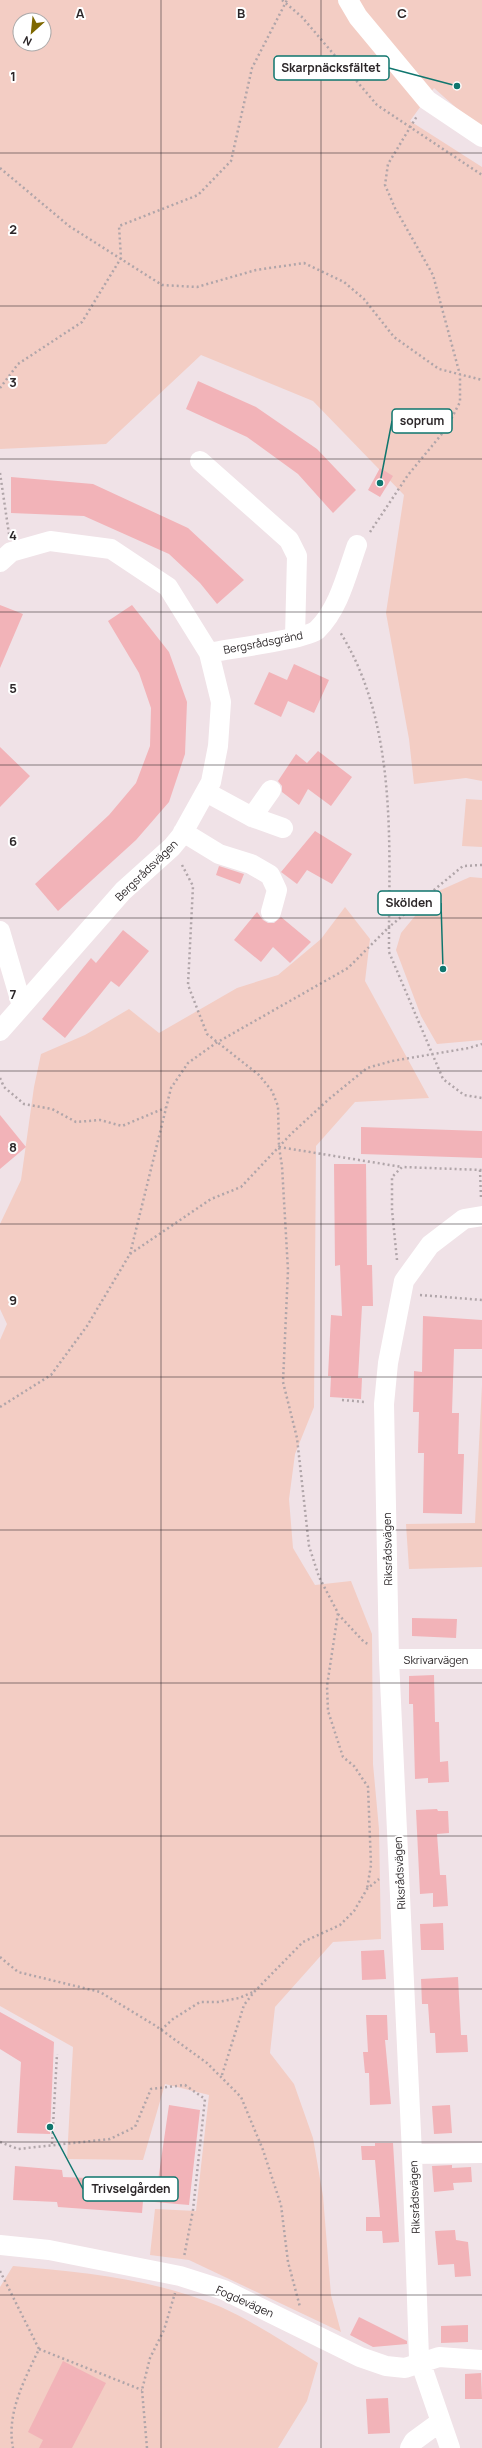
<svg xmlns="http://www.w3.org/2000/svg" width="482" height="2448" viewBox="0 0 482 2448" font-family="Manrope,sans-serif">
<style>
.green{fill:#f3cdc4;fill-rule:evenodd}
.building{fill:#f2b3b8}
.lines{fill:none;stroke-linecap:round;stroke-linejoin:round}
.path{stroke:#b0a5a9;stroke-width:2.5;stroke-dasharray:2 3;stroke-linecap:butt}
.minor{stroke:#fff;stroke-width:20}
.grid{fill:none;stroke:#2c2729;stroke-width:1;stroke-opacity:0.55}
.labels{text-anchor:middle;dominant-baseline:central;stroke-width:4;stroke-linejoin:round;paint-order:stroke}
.street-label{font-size:11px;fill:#2c2729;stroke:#fff}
.grid-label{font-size:13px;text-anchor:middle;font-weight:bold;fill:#2c2729;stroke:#fff;stroke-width:4;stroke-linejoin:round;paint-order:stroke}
.leader{fill:none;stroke:#0f766e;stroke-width:1.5}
.callout-dot{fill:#0f766e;stroke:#fff;stroke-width:1.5}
.callout{fill:#fff;stroke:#0f766e;stroke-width:1.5}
.callout-label{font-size:12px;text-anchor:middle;font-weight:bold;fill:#2c2729}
</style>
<rect width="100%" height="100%" fill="#f0e2e7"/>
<path class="green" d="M0 0H482V127L462 113 434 88 410 121 482 167V781L466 778 414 784 409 739 386 613 404 495 313 401 201 355 106 444 0 449ZM20 20H44V44H20Z
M466 799 482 800V847L462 846Z
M470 877 482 878V1040L437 1044 421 1016 396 950 401 933 434 893Z
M345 907 370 939 365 981 429 1098 355 1102 316 1146 314 1407 295 1454 289 1499 293 1548 315 1585 351 1581 372 1634 373 1764 379 1829 381 1939 333 1942 275 2007 270 2053 294 2084 313 2138 323 2196 331 2295 341 2332 189 2260 150 2255 155 2209 196 2211 209 2095 165 2084 143 2160 67 2159 73 2047 0 2006V1340L7 1324 0 1309V1224L21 1180 34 1087 41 1054 85 1035 129 1009 159 1033 237 988 278 975 321 939Z
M482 1385V1567L409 1569 406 1524 475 1523Z
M13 2266C83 2272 155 2279 221 2307 254 2322 287 2344 318 2363L307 2401 278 2448H0V2287Z"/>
<path class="building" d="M198 381 256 407 317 449 356 490 333 513 298 474 247 437 186 409Z
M380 468 393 476 380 497 368 490Z
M11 477 93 484 188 528 244 580 217 604 200 583 169 554 84 516 11 513Z
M0 605 23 614 0 668Z
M132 605 169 652 187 702 185 754 169 802 136 840 58 911 35 884 109 815 136 783 150 746 151 708 139 673 108 621Z
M294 664 329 680 314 713 288 701 281 717 254 704 269 672 287 680Z
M0 747 30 776 0 807Z
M318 751 352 777 331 806 308 789 299 805 282 792V786L278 781 296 754 307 763Z
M315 831 352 854 332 884 307 870 297 884 281 872Z
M219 866 244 874 240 884 216 875Z
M257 912 263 920 268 923H274L281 917 311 942 290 963 273 947 261 962 234 940Z
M123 930 149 951 119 987 111 981 65 1038 42 1019 91 958 96 963Z
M0 1115 26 1147 0 1169Z
M361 1127 482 1131V1158L361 1154Z
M334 1164H366L367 1265H372L373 1306H362L358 1378H362L361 1399 330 1397 331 1376H328L331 1315 342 1316 340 1265 335 1266Z
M423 1316 482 1320V1349H454L452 1413H459L458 1454H464L462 1514 423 1513 424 1453H418L419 1412H413L414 1371 422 1372Z
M412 1618 457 1619 456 1638 412 1636Z
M434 1675 435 1722H439L440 1762 448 1761 449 1782 428 1783V1778L415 1779 413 1704H409V1676Z
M437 1809 438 1811H448L449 1833 437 1834 440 1875H446L448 1906 433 1907V1893L420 1894 416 1810Z
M443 1923 444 1950H421L420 1924Z
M384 1950 386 1979 362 1980 361 1951Z
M458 1977 461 2035H467L468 2052 436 2053 435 2033H430L428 2004H422L421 1979Z
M0 2012 54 2042 50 2134 17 2133 21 2062 0 2049Z
M366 2015H387L388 2040H385L391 2104 370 2105 369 2073H365L363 2052H368Z
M169 2105 200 2110 189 2205 143 2201 142 2213 58 2207 57 2202 13 2200 15 2166 62 2170 63 2177 158 2181Z
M450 2105 452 2133 434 2134 432 2106Z
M375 2143H393L399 2242 383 2243 382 2231H366V2217H380L375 2160H362L361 2146H375Z
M452 2165V2168L471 2167 472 2182 453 2183 454 2190 434 2192 432 2166Z
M455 2230 456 2240 468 2242 471 2276 455 2277 454 2264 438 2265 435 2231Z
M359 2317 407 2341V2344L373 2347 350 2335Z
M468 2325V2342L441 2343V2326Z
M63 2361 106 2383 72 2448H39L43 2440 28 2432Z
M481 2373 482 2399H465V2374Z
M388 2398 390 2433 368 2434 366 2399Z"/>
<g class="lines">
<path class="path" d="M282 0 302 17 377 105 482 175
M0 168 69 226 162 285 197 287 256 270 304 263 344 282 364 299 394 337 439 369 482 380
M0 388 18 364 82 322 121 258 119 226 198 195 231 161 252 68 287 0
M0 473 9 534
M370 532 408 475 446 429 460 402V375L433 275 395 208 385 185 388 164 417 116
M182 865 193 886 188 985 207 1034 259 1075 272 1091 278 1106 279 1147 282 1166 288 1270 283 1382 297 1438 309 1546 319 1577 338 1613 327 1686 328 1711 343 1757 354 1766 368 1787 371 1865 367 1889
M482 865 463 866 389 927V952L443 1079 464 1095 482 1098
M0 1078 4 1087 24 1104 52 1109 76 1122 100 1120 122 1126 165 1108
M279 1147 402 1167
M480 1170 481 1198
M130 1254 211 1199 241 1187 291 1134 329 1099 367 1068 392 1061 469 1048 482 1044
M397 1260 392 1210V1177L402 1167 482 1170
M420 1295 482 1300
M342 1400 365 1402
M0 1407 51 1375 87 1326 130 1254 171 1088 188 1063 216 1043 348 968 389 927C390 830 394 718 340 632
M338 1614 364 1642 370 1645
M0 1957 18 1972 100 1992 156 2026 207 2063 241 2097 263 2150 281 2205 288 2262 300 2307
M161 2030 173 2019 200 2002H218L239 1998 253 1992
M222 2075 244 2005 254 1992 303 1942 340 1925 354 1911 367 1889 379 1879
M0 2142 18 2149 110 2139 135 2127 151 2089 185 2085 205 2099 193 2210 184 2257
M52 2144 57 2054
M0 2271 39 2349C25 2379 6 2413 13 2448
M39 2349 142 2390
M147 2448 142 2390 150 2358 164 2330 175 2293"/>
<path class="minor" d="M348 0 358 17 427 100 482 137
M200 461 289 540 297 556 295 637
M0 562 11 552 50 541 111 549 168 587 209 653 221 702 218 746 211 782 181 836 172 847 123 891 0 1031
M209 653C227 649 307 639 317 630 339 609 347 573 357 545
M206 792 252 817 283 828
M252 817 271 790
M183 832 219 854 251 864 270 875 277 890 271 912
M0 931 22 1006
M389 1659H482
M412 2154 482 2153
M0 2245 49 2250 180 2276 224 2290 360 2357 386 2366 405 2368 439 2357 482 2360
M410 2448 414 2441 440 2422
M450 2448 419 2358 412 2154 389 1659 384 1404 388 1363 404 1281 430 1245 464 1219 482 1216"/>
</g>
<path class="grid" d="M161 0V2448M321 0V2448M0 153H482M0 306H482M0 459H482M0 612H482M0 765H482M0 918H482M0 1071H482M0 1224H482M0 1377H482M0 1530H482M0 1683H482M0 1836H482M0 1989H482M0 2142H482M0 2295H482"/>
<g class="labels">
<g class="street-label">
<text transform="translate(263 642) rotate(-11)">Bergsrådsgränd</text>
<text transform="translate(146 870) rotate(-44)">Bergsrådsvägen</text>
<text transform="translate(387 1549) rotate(-91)">Riksrådsvägen</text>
<text x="436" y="1659">Skrivarvägen</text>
<text transform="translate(399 1873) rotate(-93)">Riksrådsvägen</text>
<text transform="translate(414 2197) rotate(-92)">Riksrådsvägen</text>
<text transform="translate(245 2301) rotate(24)">Fogdevägen</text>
</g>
</g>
<g class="grid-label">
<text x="80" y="18">A</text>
<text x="241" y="18">B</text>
<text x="402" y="18">C</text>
<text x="13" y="81">1</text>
<text x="13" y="234">2</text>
<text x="13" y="387">3</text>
<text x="13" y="540">4</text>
<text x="13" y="693">5</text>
<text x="13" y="846">6</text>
<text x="13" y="999">7</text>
<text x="13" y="1152">8</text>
<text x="13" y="1305">9</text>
</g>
<path class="leader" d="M457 86L389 68M380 483L392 421M443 969L441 903M50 2127L83 2189"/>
<g class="callout-dot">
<circle cx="457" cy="86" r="4"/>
<circle cx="380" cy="483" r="4"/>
<circle cx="443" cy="969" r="4"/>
<circle cx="50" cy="2127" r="4"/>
</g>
<g class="callout">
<rect x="274" y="56" width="115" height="24" rx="4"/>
<rect x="392" y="409" width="60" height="24" rx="4"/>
<rect x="378" y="891" width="63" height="24" rx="4"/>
<rect x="83" y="2177" width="95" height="24" rx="4"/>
</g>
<g class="callout-label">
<text x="331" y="72">Skarpnäcksfältet</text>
<text x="422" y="425">soprum</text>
<text x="409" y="907">Skölden</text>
<text x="131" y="2193">Trivselgården</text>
</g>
<g transform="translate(32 32) rotate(207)"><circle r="19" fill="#ffffff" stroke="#aba9a9"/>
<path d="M0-3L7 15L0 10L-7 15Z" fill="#7e6800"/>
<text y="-6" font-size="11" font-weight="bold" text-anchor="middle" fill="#2c2729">N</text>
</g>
</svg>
